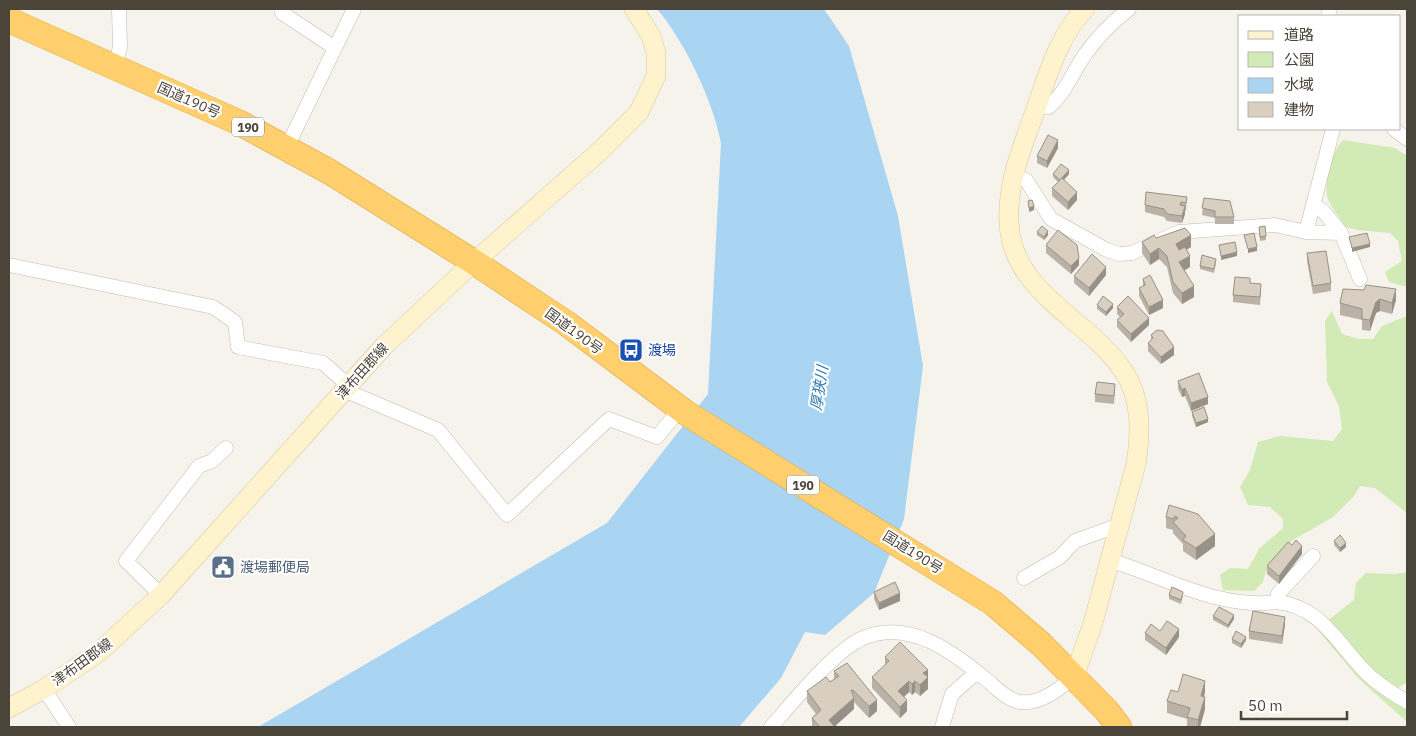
<svg xmlns="http://www.w3.org/2000/svg" width="1416" height="736" viewBox="0 0 1416 736" font-family="'IBM Plex Sans','Noto Sans JP',sans-serif">
<style>
.green{fill:#d2eab5}
.water{fill:#a9d4f2}
.lines{fill:none;stroke-linecap:round;stroke-linejoin:round}
.street-casing{stroke:#c2bbae;stroke-width:15}
.secondary-casing{stroke:#d6c79b;stroke-width:20}
.highway-casing{stroke:#e0a43c;stroke-width:26}
.street{stroke:#fff;stroke-width:14}
.secondary{stroke:#fff3cd;stroke-width:19}
.highway{stroke:#ffcf6e;stroke-width:25}
.wall{fill:#bab2a6}
.shaded-wall{fill:#979187}
.building{fill:#d8cfc1;stroke:#979187}
.labels{text-anchor:middle;dominant-baseline:central;stroke-width:4.5;stroke-linejoin:round;paint-order:stroke}
.shield{fill:#fff;stroke:#817c74;stroke-width:1}
.shield-label{font-size:12px;font-weight:bold;fill:#4b4439}
.street-label{font-size:14px;fill:#4b4439;stroke:#fff}
.transit-label{font-size:14px;fill:#164399;stroke:#fff;text-anchor:start}
.service-label{font-size:14px;fill:#4e5e75;stroke:#fff;text-anchor:start}
.water-label{font-size:15px;font-style:italic;fill:#2e7ab2;stroke:#fff}
</style>
<rect width="100%" height="100%" fill="#f6f3ec"/>
<path class="green" d="M1343 140 1395 148 1407 156V287L1389 282 1385 272 1402 261 1398 241 1390 233 1358 230 1345 227C1341 219 1328 203 1327 196 1324 181 1332 151 1343 140Z
M1332 311 1342 334 1359 339H1373L1382 326 1407 316V513L1375 488 1360 486 1354 496 1333 517 1293 540 1266 571 1263 582 1254 591 1223 590 1220 575 1230 568 1248 569 1259 549 1283 528V519L1270 507 1248 505 1240 487 1250 470 1258 442 1280 436 1333 441 1342 429 1339 406 1327 382 1325 321Z
M1407 572V682L1397 689 1407 708V722L1359 679 1317 629 1354 600 1356 583 1366 573 1395 574Z"/>
<path class="water" d="M657 9H824L849 46 898 216 923 366 904 519 874 593 825 635 805 632 781 678 739 727H258L607 523 708 394 721 143C713 101 685 42 657 9Z"/>
<g class="lines">
<g class="street-casing">
<path id="street" d="M284 9 282 13 335 48 287 147
M1328 9 1330 16
M335 48 354 9
M115 67 120 47 119 9
M1037 106 1049 107C1065 93 1072 74 1084 56 1097 37 1111 23 1129 9
M1394 129 1407 139
M1012 176 1026 180 1051 219 1107 250 1119 254 1132 253 1179 232 1275 225 1306 232 1341 233 1360 279
M1313 204 1324 212 1341 233
M1306 232 1333 129
M9 265 213 307 235 322 238 347 323 363 348 385
M344 390 438 430 507 515 609 419 657 437 680 409
M1109 560C1163 576 1219 610 1276 602L1278 594 1313 556
M1024 578 1060 557 1075 541 1119 525
M161 595 126 561 199 466 212 461 226 448
M1276 602C1324 606 1340 650 1372 678 1383 687 1395 695 1407 702
M44 689 69 727
M771 727C792 703 835 650 863 638 910 618 954 653 988 681 997 689 1008 700 1020 702 1040 705 1059 689 1074 677
M942 727 952 694 977 672"/>
</g>
<g class="secondary-casing">
<path id="secondary" d="M1074 677 1093 623 1136 464C1141 432 1142 397 1122 369 1088 319 1012 293 1009 223 1007 185 1020 153 1033 117 1046 81 1057 37 1085 9
M9 708 44 689 98 653 161 595 384 346 474 262 600 151 639 112 656 76V53L651 36 634 9"/>
</g>
<g class="highway-casing">
<path id="highway" d="M9 20 240 123 330 172 474 262 566 323 686 413 993 603 1041 644 1106 710 1119 727"/>
</g>
<use href="#street" class="street"/>
<use href="#secondary" class="secondary"/>
<use href="#highway" class="highway"/>
</g>
<path class="wall" d="M1058 148 1047 168 1037 163V156Z
M1053 174H1069L1064 180 1077 200 1068 210 1052 196V188L1058 182 1053 177Z
M1187 197 1186 211 1185 210V214L1182 223 1167 221 1164 217 1145 212V205Z
M1204 198 1234 217V224H1215V218L1202 215Z
M1259 227 1266 236V240L1260 241Z
M1037 232 1048 235 1044 240 1037 235Z
M1156 238 1191 247 1186 250 1190 267 1184 270 1194 297 1182 304 1173 293 1167 267 1159 259 1150 265 1142 253V242Z
M1046 245 1079 265 1071 274 1046 253Z
M1307 253 1331 283V291L1313 294 1307 261Z
M1216 263 1214 273 1200 269V266Z
M1106 275 1089 296 1074 283V276Z
M1143 279 1163 308 1149 315 1139 296V288L1143 287Z
M1250 283 1261 292 1260 305 1233 302V295Z
M1343 289 1396 300 1392 314 1380 311 1376 313 1370 331 1362 330V320L1340 315V303Z
M1097 305 1113 308 1106 316 1097 309Z
M1117 307 1149 325 1131 342 1117 327V320L1120 317 1117 314Z
M1151 335 1174 355 1161 364 1148 351V343L1151 341Z
M1178 381 1208 404 1191 411 1185 396 1182 397 1178 389Z
M1115 391 1114 404 1095 402V394Z
M1192 412 1208 422 1196 427 1192 416Z
M1169 505 1215 546 1196 560 1183 551V544L1173 533V530L1166 528V517Z
M1334 541 1346 547 1340 552 1334 545Z
M1292 545 1302 554 1279 584 1267 574V566Z
M874 592 900 601 879 610 874 599Z
M1169 595 1183 596 1181 604 1169 599Z
M1213 616 1234 619 1228 628 1213 620Z
M1285 624 1282 644 1249 639V631Z
M1160 631 1179 637 1166 655 1145 640V633Z
M1232 639 1246 640 1241 648 1232 643Z
M885 657 928 681V689L920 696 915 692 912 695 909 692 904 697 907 711 900 718 872 688V677L885 666Z
M834 671 877 711 869 718 854 702V709L834 727H812V718L816 714 807 702V691L830 682 834 679Z
M1407 679V692L1406 688V680Z
M1178 692H1205L1204 697 1205 709 1200 727H1187V719L1167 713V701Z"/>
<path class="shaded-wall" d="M1058 140V148L1047 168V161Z
M1069 170V174L1060 184V180Z
M1077 192V200L1068 210V202Z
M1034 206V210L1029 212V208Z
M1185 206V214L1182 223V216Z
M1048 231V235L1044 240V237Z
M1191 235V247L1176 256V244Z
M1370 244V247L1352 252V248Z
M1257 247V251L1248 253V249Z
M1159 248V259L1150 265V254Z
M1237 252V256L1221 260V256Z
M1190 256V267L1179 274V262Z
M1079 258V265L1071 274V266Z
M1106 267V275L1089 296V288Z
M1194 286V297L1182 304V293Z
M1396 289V300L1392 314V303Z
M1380 299V311L1376 313 1370 331V320L1376 302Z
M1163 300V308L1149 315V307Z
M1113 304V308L1106 316V312Z
M1149 318V325L1131 342V334Z
M1174 347V355L1161 364V357Z
M1185 388V396L1182 397V390Z
M1208 397V404L1191 411V403Z
M1208 419V422L1196 427V423Z
M1215 534V546L1196 560V548Z
M1346 543V547L1340 552V548Z
M1302 546V554L1279 584V576Z
M900 593V601L879 610V603Z
M1234 615V619L1228 628V625Z
M1285 617V624L1282 644V636Z
M1179 629V637L1166 655V648Z
M1246 637V640L1241 648V644Z
M928 670V689L920 696V685L923 673Z
M909 681V692L898 702V691Z
M915 681V692L912 695V684Z
M1205 681V692L1201 707V696Z
M1205 697V709L1200 727H1198V720Z
M854 698V709L834 727H829V720Z
M877 700V711L869 718V706Z
M907 700V711L900 718V707Z"/>
<path class="building" d="M1048 135 1058 140 1047 161 1037 156Z
M1061 164 1069 170 1060 180 1053 174Z
M1062 178 1077 192 1068 202 1052 188Z
M1146 192 1187 197 1186 203 1181 202 1180 205 1185 206 1182 216 1167 214 1164 209 1145 205Z
M1204 198 1230 201 1234 217H1215V211L1202 208Z
M1032 200 1034 206 1029 208 1028 201Z
M1042 226 1048 231 1044 237 1037 232Z
M1265 226 1266 236 1260 237 1259 227Z
M1185 228 1191 235 1176 244 1179 250 1185 247 1190 256 1179 262 1194 286 1182 293 1173 282 1167 256 1159 248 1150 254 1142 242 1154 235 1156 238Z
M1058 230 1077 245 1079 258 1071 266 1046 245Z
M1254 233 1257 247 1248 249 1244 235Z
M1367 233 1370 244 1352 248 1349 237Z
M1235 242 1237 252 1221 256 1219 245Z
M1326 251 1331 283 1313 286 1307 253Z
M1092 254 1106 267 1089 288 1074 276Z
M1202 255 1216 259 1214 269 1200 266Z
M1150 275 1163 300 1149 307 1139 288 1145 285 1143 279Z
M1235 277 1250 278V283L1261 284 1260 297 1233 295Z
M1366 285 1396 289 1392 303 1380 299 1376 302 1370 320 1362 319V309L1340 303 1343 289 1364 290Z
M1103 296 1113 304 1106 312 1097 305Z
M1128 296 1149 318 1131 334 1117 320 1124 314 1117 307Z
M1157 330 1163 331 1174 347 1161 357 1148 343 1153 338 1151 335Z
M1199 373 1208 397 1191 403 1185 388 1182 390 1178 381Z
M1097 382 1115 384 1114 396 1095 394Z
M1204 407 1208 419 1196 423 1192 412Z
M1169 505 1198 514 1215 534 1196 548 1183 540 1186 536 1173 522 1178 518 1175 516 1174 519 1166 517Z
M1340 535 1346 543 1340 548 1334 541Z
M1296 540 1302 546 1279 576 1267 566 1288 542 1292 545Z
M895 582 900 593 879 603 874 592Z
M1172 587 1183 592 1181 600 1169 595Z
M1219 607 1234 615 1228 625 1213 616Z
M1253 611 1285 617 1282 636 1249 631Z
M1167 621 1179 629 1166 648 1145 633 1151 624 1160 631Z
M1236 631 1246 637 1241 644 1232 639Z
M900 642 928 670 923 673 928 677 920 685 915 681 912 684 909 681 898 691 907 700 900 707 872 677 889 661 885 657Z
M847 663 877 700 869 706 854 691 851 690 854 698 829 720 834 726 833 727H820L812 718 821 710 807 691 826 677 830 682 839 676 834 671Z
M1183 674 1205 681 1201 696 1205 697 1198 720 1187 717 1190 708 1167 701 1171 690 1178 692Z"/>
<defs>
<g id="bus-square" transform="scale(1.25)"><rect x="-9" y="-9" width="18" height="18" rx="4" fill="#1a4fb4" stroke="#fff"/><path d="M-5-6H5V4H4V6H2V4H-2V6H-4V4H-5ZM-3.5-4V0h7V-4ZM-3.5 1.2v1.5H-2V1.2ZM2 1.2v1.5H3.5V1.2Z" fill="#fff"/></g>
<g id="civic-square" transform="scale(1.25)"><rect x="-9" y="-9" width="18" height="18" rx="4" fill="#5c6f8a" stroke="#fff"/><path d="M-.6-6.5H3V-4.5H.6V-3L4-1V1h2V6H-6V1h2V-1L-.6-3ZM-1.2 2.5V6h2.4V2.5Z" fill="#fff"/></g>
</defs>
<g fill-rule="evenodd">
<use href="#bus-square" x="631" y="350"/>
<use href="#civic-square" x="223" y="567"/>
</g>
<g class="labels">
<g class="shield">
<rect x="232" y="117.5" width="32" height="19" rx="4"/>
<rect x="787" y="475.5" width="32" height="19" rx="4"/>
</g>
<g class="shield-label">
<text x="248" y="127">190</text>
<text x="803" y="485">190</text>
</g>
<g class="street-label">
<text transform="translate(189 100) rotate(24)">国道190号</text>
<text transform="translate(574 331) rotate(36)">国道190号</text>
<text transform="translate(362 371) rotate(-48)">津布田郡線</text>
<text transform="translate(913 552) rotate(32)">国道190号</text>
<text transform="translate(82 662) rotate(-36)">津布田郡線</text>
</g>
<g class="transit-label">
<text x="648" y="350">渡場</text>
</g>
<g class="service-label">
<text x="240" y="567">渡場郵便局</text>
</g>
<g class="water-label">
<text transform="translate(819 388) rotate(-81)">厚狭川</text>
</g>
</g>
<rect width="1416" height="736" fill="none" stroke="#4b4439" stroke-width="20"/>
<rect x="1238" y="15" width="162" height="115" fill="#ffffff" stroke="#b7b4b0"/>
<rect x="1248" y="31" width="25" height="8" fill="#fff3cd" stroke="#b7b4b0"/>
<text x="1284" y="40" font-size="15" fill="#4b4439">道路</text>
<rect x="1248" y="52" width="25" height="15" fill="#d2eab5" stroke="#b7b4b0"/>
<text x="1284" y="65" font-size="15" fill="#4b4439">公園</text>
<rect x="1248" y="78" width="25" height="15" fill="#a9d4f2" stroke="#b7b4b0"/>
<text x="1284" y="90" font-size="15" fill="#4b4439">水域</text>
<rect x="1248" y="102" width="25" height="15" fill="#d8cfc1" stroke="#b7b4b0"/>
<text x="1284" y="115" font-size="15" fill="#4b4439">建物</text>
<path d="M1241 711v8h106v-8" fill="none" stroke="#4b4439" stroke-width="2.5"/>
<text x="1248" y="711" font-size="15" fill="#4b4439" stroke="#ffffff" stroke-width="4" paint-order="stroke">50 m</text>
</svg>
